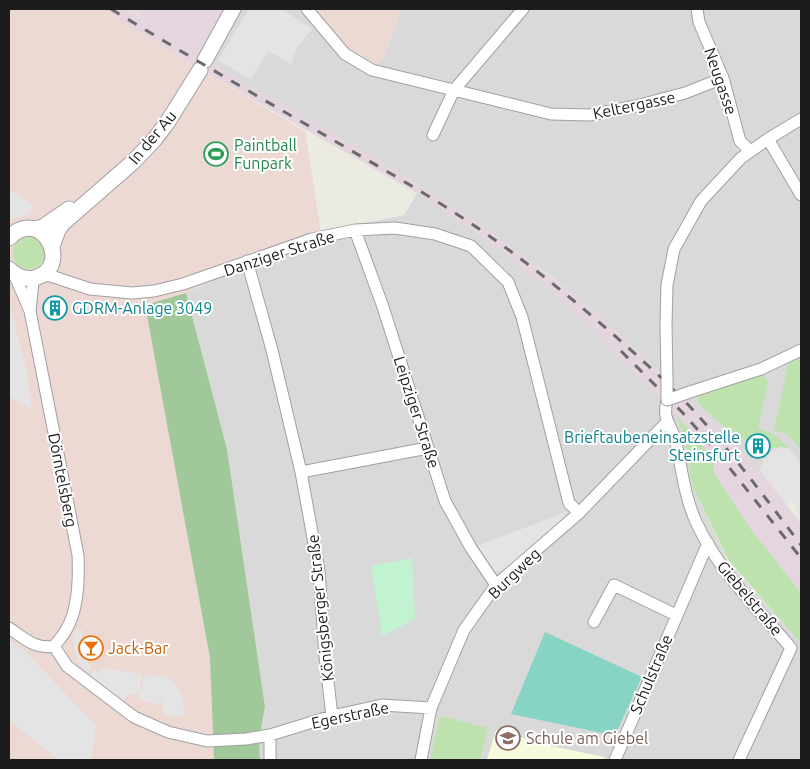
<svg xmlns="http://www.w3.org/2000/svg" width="810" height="769" viewBox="0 0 810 769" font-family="Ubuntu,sans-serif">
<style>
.residential{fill:#dad9d9}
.commercial{fill:#ecd9d3}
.industrial{fill:#e5d5df}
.education{fill:#f5fbdc}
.grass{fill:#bde2ad}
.forest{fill:#a0c89b}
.park{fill:#c2f3d0}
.pitch{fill:#87d4c5}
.parking{fill:#e4e4e4}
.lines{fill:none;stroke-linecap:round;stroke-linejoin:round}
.minor-casing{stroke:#a0a0a0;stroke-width:13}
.tertiary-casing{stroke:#a0a0a0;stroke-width:17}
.minor{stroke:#fff;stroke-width:11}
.tertiary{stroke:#fff;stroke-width:15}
.rail{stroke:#6a6a6a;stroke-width:3;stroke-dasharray:10 10;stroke-linecap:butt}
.minor-bridge-casing{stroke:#a0a0a0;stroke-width:13;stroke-linecap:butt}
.minor-bridge{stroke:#fff;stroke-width:11}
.labels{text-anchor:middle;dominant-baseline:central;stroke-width:4;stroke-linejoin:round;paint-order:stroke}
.street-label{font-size:16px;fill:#1c1c1c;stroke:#fff}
.leisure-label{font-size:16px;fill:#27864d;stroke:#fff;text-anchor:start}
.culture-label{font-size:16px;fill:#0d838f;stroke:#fff;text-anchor:start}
.food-label{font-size:16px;fill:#c56008;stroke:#fff;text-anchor:start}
.education-label{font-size:16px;fill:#785e54;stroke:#fff;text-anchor:start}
</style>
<rect width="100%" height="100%" fill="#ecebe2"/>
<path class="residential" d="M233 9H307L382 61 402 9H801V464L789 448 764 459 760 470 607 322 578 297 537 265 544 285 584 322 676 413 685 439 692 485 728 561 801 643V760H260L259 738 265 707 227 449 186 293 321 232 404 215 421 186 205 60Z"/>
<path class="commercial" d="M9 9H103L191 64 305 131 321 232 186 293 145 306 210 658 214 760H9Z
M307 9H402L382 61 372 70 345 54Z"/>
<path class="industrial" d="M103 9H128L157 28 130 9H233L205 60 311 120 432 193 501 239 578 297 607 322 760 470 801 524V593L750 528 714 473 713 459 676 414 584 322 544 285 495 246 427 199 191 64Z"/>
<path class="education" d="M496 730 551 746 604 757 605 760H487Z"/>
<path class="grass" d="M13 253a16 16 0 1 1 32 0a16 16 0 1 1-32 0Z
M801 356V449L786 433 774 431 788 364Z
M762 373 768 381 758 428 772 433 789 448H769L770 443 750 438 748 442 727 429 697 402 699 396Z
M676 414 713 459 714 473 750 528 801 593V643L729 561 692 485 685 439Z
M440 716 488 728 480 760H430Z"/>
<path class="forest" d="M186 293 227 449 265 707 259 738 260 760H214L210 658 145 305Z"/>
<path class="park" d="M412 558 415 619 382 636 371 566Z"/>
<path class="pitch" d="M545 632 642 677 616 733 612 735 511 714Z"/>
<path class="parking" d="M249 9H281L312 29 297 48 291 64 268 51 251 79 218 61Z
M9 190 34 206 27 215 9 220Z
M9 302 27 372 31 408 9 397Z
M780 447 789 448 801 464V524L795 516 798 509 791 500 787 506 760 470 764 460 773 450Z
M566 512 564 521 505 571H494L477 546Z
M75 629 83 630 81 649 91 668 86 673 76 657 74 648 73 639Z
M9 640 26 652 96 726 91 760H59L9 720Z
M102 668 142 674 139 693 128 695 123 701 90 676 95 670 100 673Z
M146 674 169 678 177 687 182 697 185 715 174 717 164 715 161 699 158 705 138 699Z"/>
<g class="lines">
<g class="minor-casing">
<path id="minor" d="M307 9 345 54 372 70 551 114 590 115 636 106 685 93 723 78
M697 9 699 22 723 78 740 141 750 151
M433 135 454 90 523 9
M768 139 801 195
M355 230 383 307 445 501 471 548 496 585
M247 261 272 350 301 472 319 571 325 656 332 716
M14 274 30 311 78 555C79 577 78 611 66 630 63 636 58 641 54 646
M40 275 51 276 90 289 132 293 154 291 183 284 312 239 355 230 395 228 435 234 471 246 508 282 522 317 569 503 579 513
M30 311 33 282 35 277
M667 378 666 324 667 285 674 249 701 201 741 158 768 139 801 119
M690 392 761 369 801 350
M667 400C662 424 672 422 676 443 682 470 685 499 697 524 719 571 757 608 791 648L739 760
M301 472 428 448
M594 622 614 585 676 615
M9 628C24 638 36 650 54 646
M54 646 67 666 134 717 168 732 207 741 246 739 270 735 332 716 382 705 431 708
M270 735V760
M421 760 431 708 464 630 496 585 579 513 667 422
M615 760 708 543"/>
</g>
<g class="tertiary-casing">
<path id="tertiary" d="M205 60 233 9
M34 229 43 227 69 209
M9 238C41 204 75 268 34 278 24 280 16 276 9 269
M52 246 58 230 63 223 133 162 154 140 167 123 200 70"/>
</g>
<use href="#minor" class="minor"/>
<use href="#tertiary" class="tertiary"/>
<path class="rail" d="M111 9C180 51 250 92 321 133 379 167 439 200 495 240 551 280 604 325 655 372 711 423 756 486 801 545
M621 351 681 411 713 447 801 558"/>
<g class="minor-bridge-casing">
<path id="minor-bridge" d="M667 378V400L690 392"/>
</g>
<use href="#minor-bridge" class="minor-bridge"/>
</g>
<defs>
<g id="stadium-ring" transform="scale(1.25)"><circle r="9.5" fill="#fff" stroke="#2e9e5b" stroke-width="1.5"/><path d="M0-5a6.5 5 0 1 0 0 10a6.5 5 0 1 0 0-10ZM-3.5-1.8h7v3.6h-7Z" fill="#2e9e5b"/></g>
<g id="building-ring" transform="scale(1.25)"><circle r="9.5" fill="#fff" stroke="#0f9aa8" stroke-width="1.5"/><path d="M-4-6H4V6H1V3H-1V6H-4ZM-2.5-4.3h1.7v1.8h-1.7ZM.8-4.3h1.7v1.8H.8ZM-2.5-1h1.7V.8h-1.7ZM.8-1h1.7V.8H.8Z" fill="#0f9aa8"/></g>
<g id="bar-ring" transform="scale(1.25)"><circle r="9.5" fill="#fff" stroke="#e8710a" stroke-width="1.5"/><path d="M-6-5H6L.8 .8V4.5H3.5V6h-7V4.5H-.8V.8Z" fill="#e8710a"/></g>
<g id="school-ring" transform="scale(1.25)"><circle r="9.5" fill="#fff" stroke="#8d6e63" stroke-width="1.5"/><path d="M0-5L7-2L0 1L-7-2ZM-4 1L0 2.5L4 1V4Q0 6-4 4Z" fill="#8d6e63"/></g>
</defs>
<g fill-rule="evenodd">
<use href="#stadium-ring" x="216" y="154"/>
<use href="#building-ring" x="55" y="308"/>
<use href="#building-ring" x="758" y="446"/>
<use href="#bar-ring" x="91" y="648"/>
<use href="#school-ring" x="508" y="738"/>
</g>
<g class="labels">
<g class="street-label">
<text transform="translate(721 81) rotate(71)">Neugasse</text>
<text transform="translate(634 105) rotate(-12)">Keltergasse</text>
<text transform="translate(152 137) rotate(-50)">In der Au</text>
<text transform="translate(279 253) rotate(-18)">Danziger Straße</text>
<text transform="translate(417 412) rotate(72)">Leipziger Straße</text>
<text transform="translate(63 480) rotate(79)">Dörntelsberg</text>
<text transform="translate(514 573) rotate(-44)">Burgweg</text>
<text transform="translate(750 598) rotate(50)">Giebelstraße</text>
<text transform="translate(320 608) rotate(-96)">Königsberger Straße</text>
<text transform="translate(651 674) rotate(-67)">Schulstraße</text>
<text transform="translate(350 715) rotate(-12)">Egerstraße</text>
</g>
<g class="leisure-label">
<text x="234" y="145">Paintball<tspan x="234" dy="18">Funpark</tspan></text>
</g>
<g class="culture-label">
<text x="72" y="308">GDRM-Anlage 3049</text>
<text x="740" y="437" text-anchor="end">Brieftaubeneinsatzstelle<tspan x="740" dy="18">Steinsfurt</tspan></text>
</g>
<g class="food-label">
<text x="108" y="648">Jack-Bar</text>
</g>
<g class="education-label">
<text x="526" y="738">Schule am Giebel</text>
</g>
</g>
<rect width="810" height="769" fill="none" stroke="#1c1c1c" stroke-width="20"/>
</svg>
